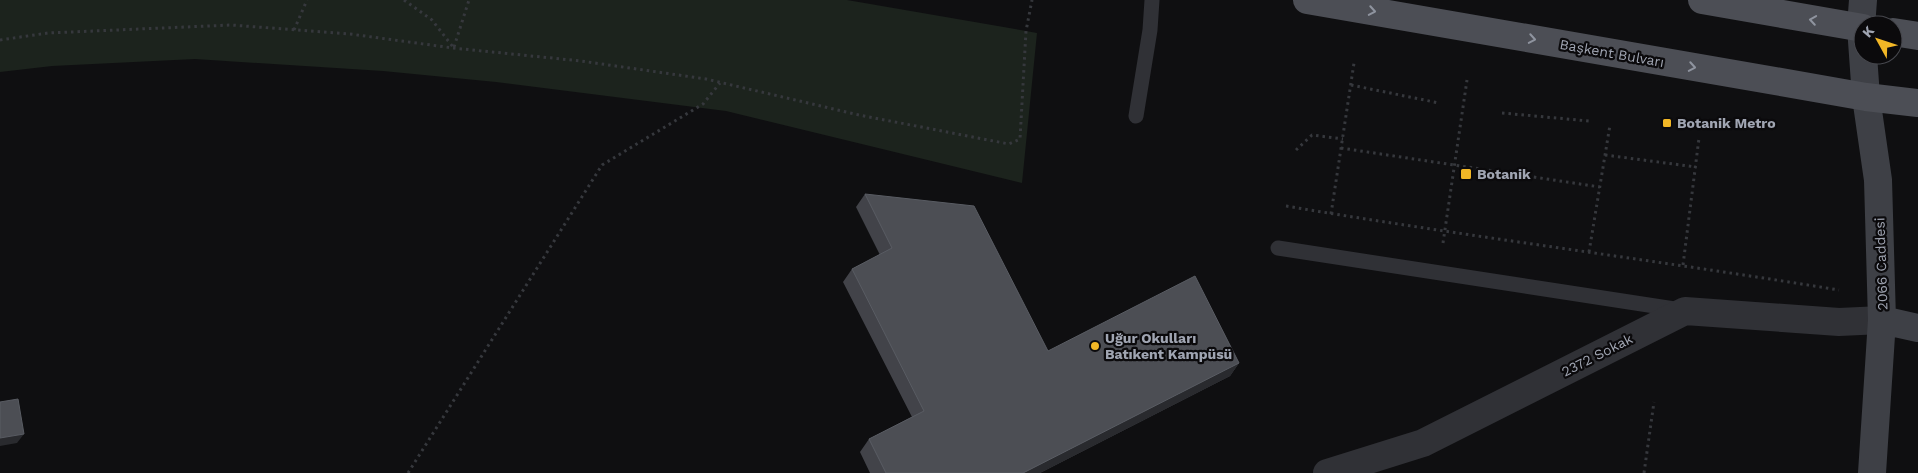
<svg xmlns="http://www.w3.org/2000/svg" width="1918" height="473" viewBox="0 0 1918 473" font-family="'Work Sans',sans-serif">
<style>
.green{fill:#1c231d}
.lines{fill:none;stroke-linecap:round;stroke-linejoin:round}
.path{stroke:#36383d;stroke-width:3;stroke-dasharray:2.5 4;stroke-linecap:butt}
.lane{stroke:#303136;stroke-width:15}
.street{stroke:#303136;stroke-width:28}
.secondary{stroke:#3e4046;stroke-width:28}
.primary{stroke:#4c4e55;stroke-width:28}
.wall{fill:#424349}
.shaded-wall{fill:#292a2e}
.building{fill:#4c4e54;stroke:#595c63}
.oneway{stroke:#8f949f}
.poi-dot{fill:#f2b726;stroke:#0b0a0c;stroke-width:2}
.labels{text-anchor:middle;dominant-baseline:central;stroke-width:4.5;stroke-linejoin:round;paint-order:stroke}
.street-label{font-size:14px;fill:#a0a5b2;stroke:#0b0a0c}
.poi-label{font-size:14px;font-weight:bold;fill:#a0a5b2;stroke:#0b0a0c;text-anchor:start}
</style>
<rect width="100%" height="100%" fill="#0f0f11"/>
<path class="green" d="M0 0H847L1026 31 1037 33 1022 183 726 111 496 82 383 71 195 59 52 66 0 72Z"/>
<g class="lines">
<path class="path" d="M404 0 432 20 453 47
M294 30 307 0
M0 40 48 33 231 25 350 34 453 48 581 61 706 79 859 115 1009 144 1020 139 1026 31 1032 0
M454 47 469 0
M1351 85 1439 103
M1502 113 1589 121
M1341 148 1600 187
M1296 150 1312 135 1343 139
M1605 155 1696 167
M1286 206C1470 237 1655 260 1839 290
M1331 214 1354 63
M1443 243 1467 80
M1589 252 1610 125
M1683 265 1699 138
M408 473 602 165 703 104 720 83
M1644 473 1654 402"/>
<path class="lane" d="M1136 116 1150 30 1152 0
M1278 248 1681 310"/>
<path class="street" d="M1327 473 1423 443 1685 311 1839 322 1882 320"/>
<path class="secondary" d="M1863 0 1861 27 1866 97 1878 180 1882 320 1872 473
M1882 320 1918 328"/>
<path class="primary" d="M1307 0 1775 81 1866 97 1918 103
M1702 0 1863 28
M1893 32 1918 36"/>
</g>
<path class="wall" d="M865 194 1048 351 1239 363 1230 376 1040 473H870L860 452 869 439 912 417 843 282 852 269 880 255 856 207Z"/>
<path class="shaded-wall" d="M1239 363 1230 376 1040 473H1023Z
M24 434 17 443 0 446V438Z"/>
<path class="building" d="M865 194 974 206 1048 351 1195 276 1239 363 1023 473H886L869 439 924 411 852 269 892 248Z
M18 399 24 434 0 438V402Z"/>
<defs><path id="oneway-chevron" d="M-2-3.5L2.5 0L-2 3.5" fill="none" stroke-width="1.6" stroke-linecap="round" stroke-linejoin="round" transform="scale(1.25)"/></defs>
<g class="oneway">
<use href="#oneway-chevron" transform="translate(1372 11) rotate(10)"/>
<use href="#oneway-chevron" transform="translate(1813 20) rotate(-171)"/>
<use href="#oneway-chevron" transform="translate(1532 39) rotate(10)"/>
<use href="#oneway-chevron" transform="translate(1692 67) rotate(10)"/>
</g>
<g class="poi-dot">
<rect x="1662" y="118" width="10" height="10" rx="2.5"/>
<rect x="1460" y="168" width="12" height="12" rx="2.5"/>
<circle cx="1095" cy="346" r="5"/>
</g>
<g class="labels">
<g class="street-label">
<text transform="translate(1612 53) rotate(10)">Başkent Bulvarı</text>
<text transform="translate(1881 264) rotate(-92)">2066 Caddesi</text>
<text transform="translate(1597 355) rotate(-27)">2372 Sokak</text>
</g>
<g class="poi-label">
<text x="1677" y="123">Botanik Metro</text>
<text x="1477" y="174">Botanik</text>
<text x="1105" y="338">Uğur Okulları<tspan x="1105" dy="16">Batıkent Kampüsü</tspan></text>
</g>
</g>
<g transform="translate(1878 40) rotate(310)"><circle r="24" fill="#0b0a0c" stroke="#47484e"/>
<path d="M0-4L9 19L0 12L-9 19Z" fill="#f2b726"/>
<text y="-8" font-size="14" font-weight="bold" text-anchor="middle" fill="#a0a5b2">K</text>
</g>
</svg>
